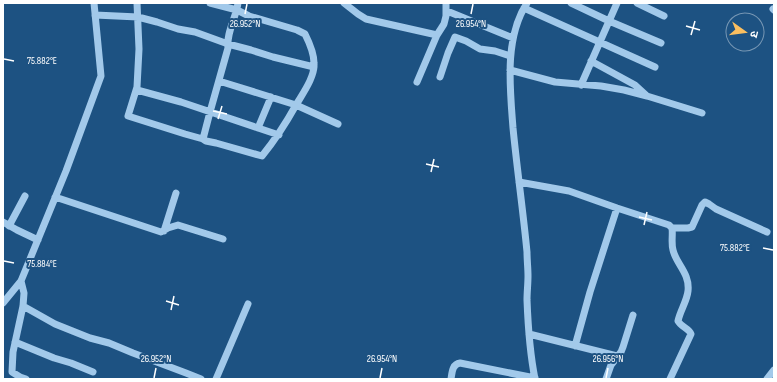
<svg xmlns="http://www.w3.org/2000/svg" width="777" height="382" viewBox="0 0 777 382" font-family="'Sofia Sans Condensed','Noto Sans Devanagari',sans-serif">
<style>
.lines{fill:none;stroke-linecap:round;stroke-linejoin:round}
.minor{stroke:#a2c9ea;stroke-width:7}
.ticks{fill:none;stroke:#fff;stroke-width:1.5}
.ticks-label{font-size:10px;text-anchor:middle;fill:#fff;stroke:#1d5282;stroke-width:4;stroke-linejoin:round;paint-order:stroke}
</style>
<rect width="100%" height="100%" fill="#1d5282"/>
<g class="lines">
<path class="minor" d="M137 3 139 49 137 87 128 116 185 134 203 139 206 141 216 143 262 156C275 140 286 123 296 105 303 93 315 77 314 63 314 53 309 42 305 34L297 30 249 16 237 10 210 3
M344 3 358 14 366 19 437 35
M527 3C504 38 510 88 513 128 517 169 523 210 527 252 527 260 528 268 528 276 528 284 527 292 527 300 528 326 530 354 535 379
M571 3 609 21 661 43
M637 3 664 16
M524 8 655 67
M773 9 774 10
M447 11 513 38
M95 15 138 17 157 22 178 29 195 32 228 44 251 50 273 57 314 67
M591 61 635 85 647 96
M510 70 555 82 601 86 624 90 647 96 702 113
M440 77 448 53 455 37 466 41 480 49 495 51 510 56
M219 81 296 105 338 124
M417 82 437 35 444 24 446 16V3
M581 85 617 3
M137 90 181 102 279 135
M258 128 271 97
M203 139 210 112 228 48C226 33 236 18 238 3
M519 182 569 191 617 208 669 225 672 228C673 235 671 243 673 250 676 264 690 273 688 291 687 301 680 311 678 321 681 327 689 328 691 334L670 379
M55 197 161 232 168 228 178 225 223 239
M3 222 17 230 38 240
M9 226 25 196
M672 228H688L692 227 702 205 705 202 709 204 716 209 767 232
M164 231 176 193
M21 281 24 293 23 306 13 352 12 372 20 377 26 379
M3 303 21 281 66 171 101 76 94 3
M23 306 55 324 90 338 109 343 133 353 186 373 201 379
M529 334 617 356
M15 342 54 358 71 363 93 372
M575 346 590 292 617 208
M216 379 248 304
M451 379C452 373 452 364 460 363L535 378
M606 379 611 365 621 352 623 347 633 315
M767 379 774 370"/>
</g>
<path class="ticks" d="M245 14 247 4M471 14 473 4M686 26 700 30M691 35 695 21M4 59 14 61M213 111 227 114M218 119 222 106M426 164 439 167M431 172 434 159M639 217 652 220M644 225 647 212M763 248 773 250M4 261 14 263M166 301 179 305M171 310 174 296M154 378 156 368M380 378 382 368M606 378 608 368"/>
<g class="ticks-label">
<text x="245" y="27">26.952°N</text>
<text x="471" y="27">26.954°N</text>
<text x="42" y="64">75.882°E</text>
<text x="735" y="251">75.882°E</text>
<text x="42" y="267">75.884°E</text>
<text x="156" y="362">26.952°N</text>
<text x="382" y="362">26.954°N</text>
<text x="608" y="362">26.956°N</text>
</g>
<rect width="777" height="382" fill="none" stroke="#ffffff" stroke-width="8"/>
<g transform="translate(745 32) rotate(104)"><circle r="19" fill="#1d5282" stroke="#7797b4"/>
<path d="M0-3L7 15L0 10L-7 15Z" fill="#fabf60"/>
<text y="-6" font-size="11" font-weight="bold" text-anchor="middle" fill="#ffffff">उ</text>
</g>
</svg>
